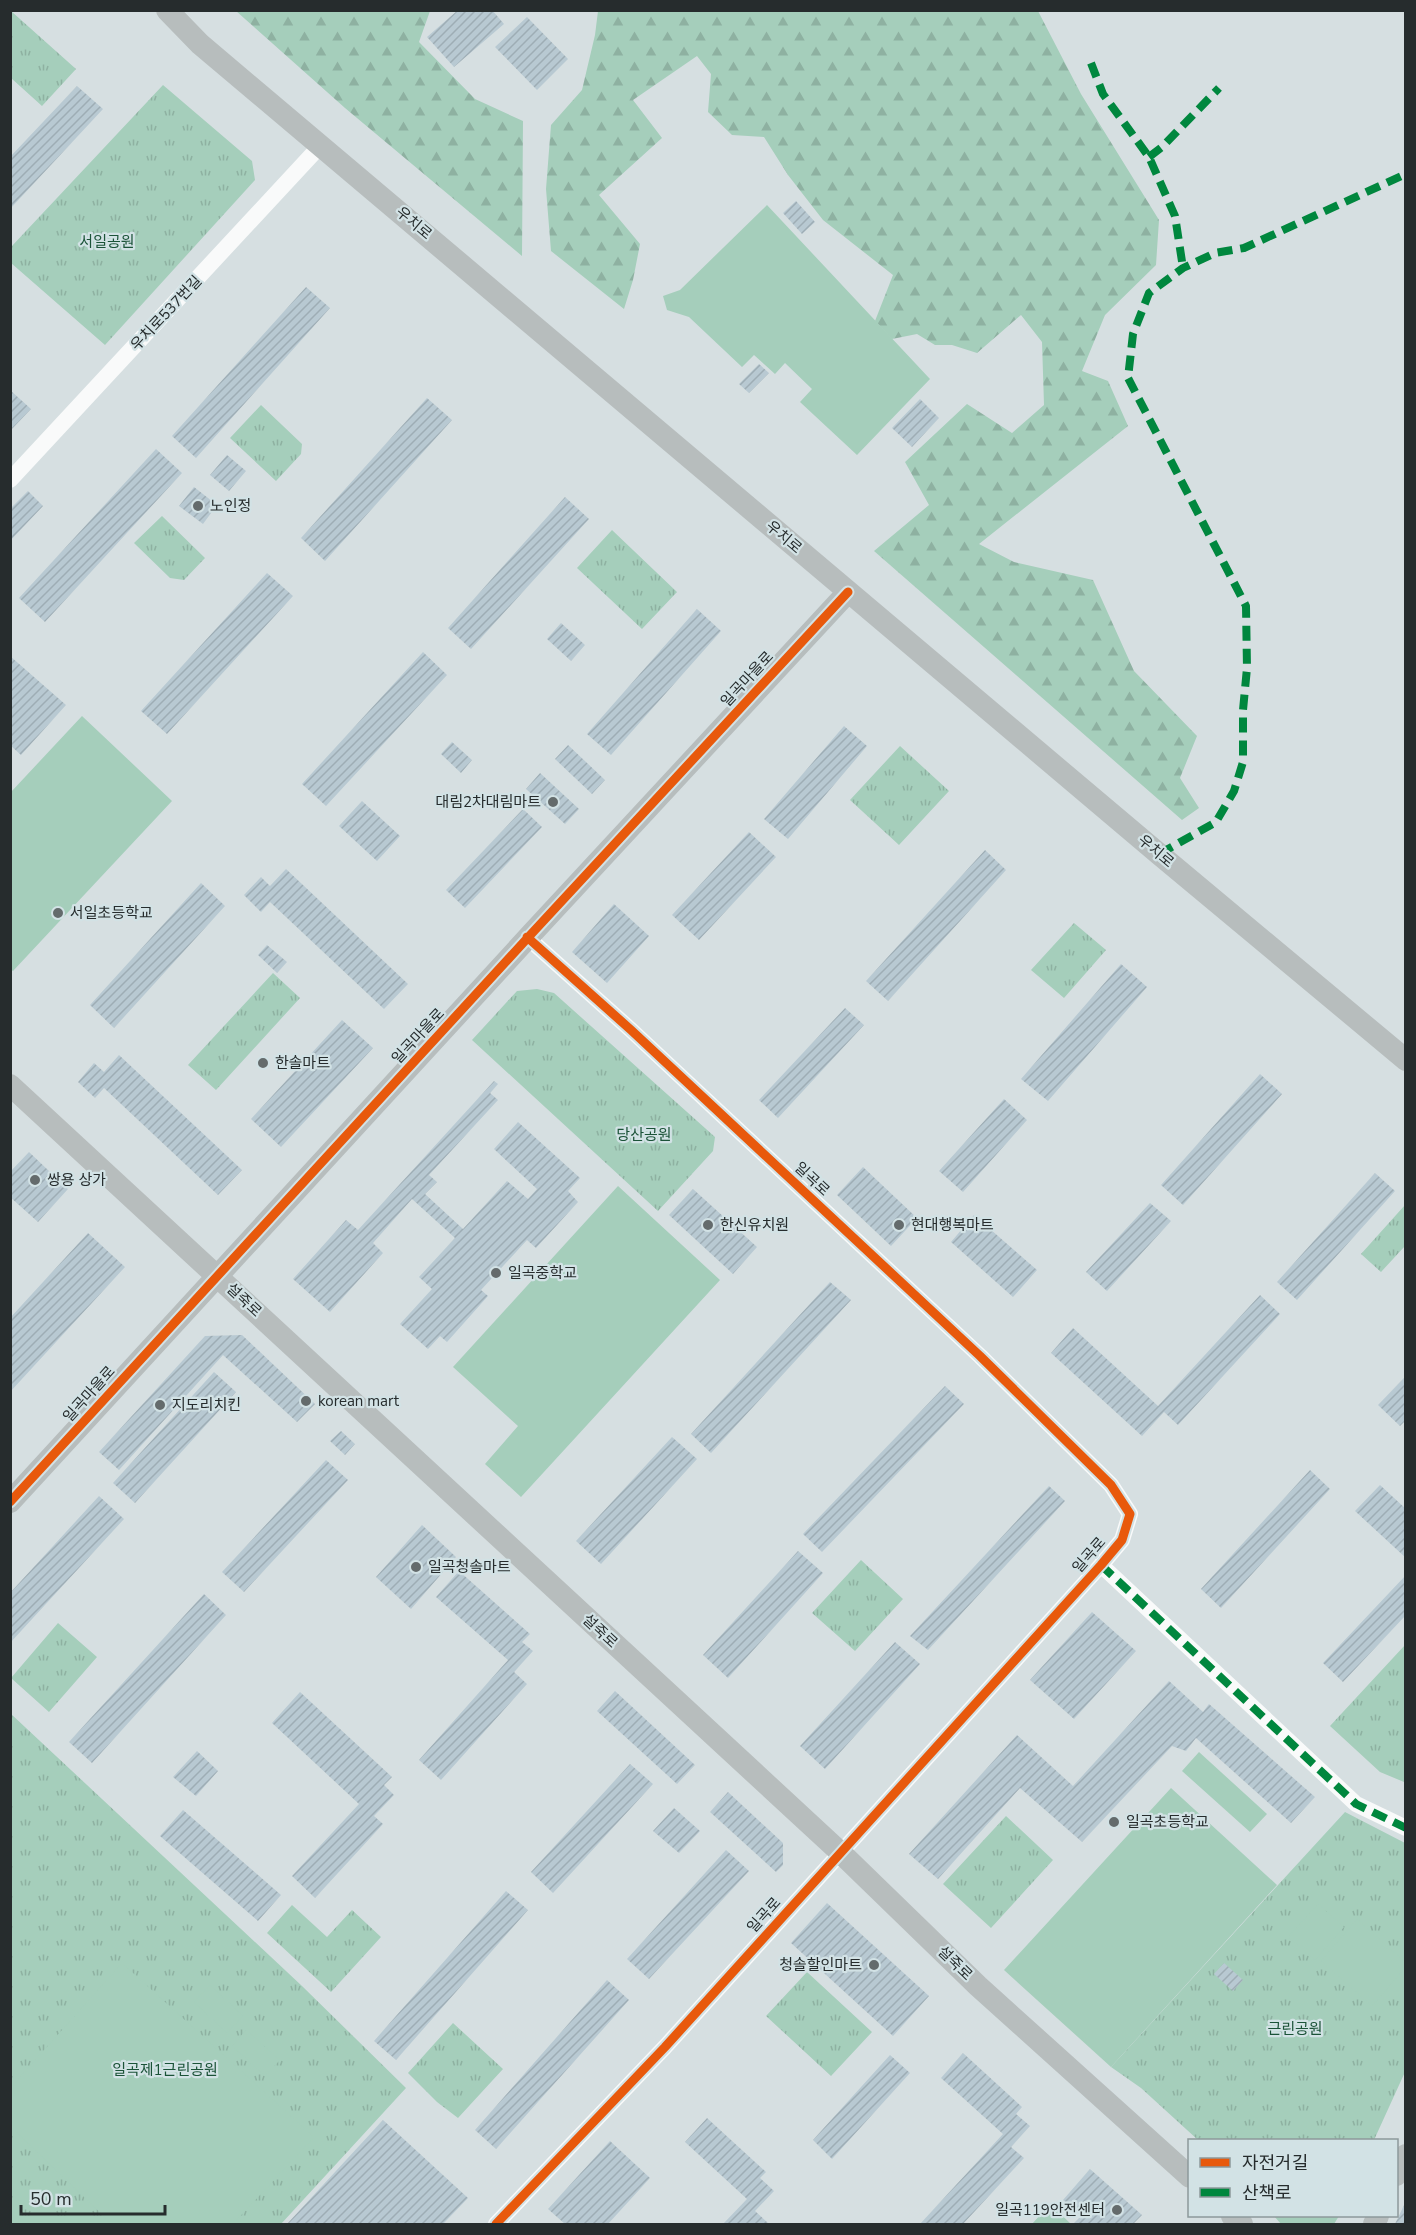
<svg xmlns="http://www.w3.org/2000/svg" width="1416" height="2235" viewBox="0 0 1416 2235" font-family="'Nunito Sans','Noto Sans KR',sans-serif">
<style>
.forest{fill:url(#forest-firs)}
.park{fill:url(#park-tufts)}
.garden{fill:#a5cebb}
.building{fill:url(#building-hatch)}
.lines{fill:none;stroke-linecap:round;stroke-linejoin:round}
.street{stroke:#f9fafa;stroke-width:16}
.secondary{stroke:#b7bdbd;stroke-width:22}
.quiet{stroke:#00873e;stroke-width:8;stroke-dasharray:15 8;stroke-linecap:butt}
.cycleway-casing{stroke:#d2e2e5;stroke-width:13}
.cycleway{stroke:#e8590c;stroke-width:9}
.poi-dot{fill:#646b6c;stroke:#d2e2e5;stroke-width:2}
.labels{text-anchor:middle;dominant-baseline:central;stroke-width:4.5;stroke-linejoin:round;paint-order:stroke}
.street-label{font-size:15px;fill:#262c2d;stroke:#d2e2e5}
.park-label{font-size:15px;fill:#1b5338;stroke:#d2e2e5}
.poi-label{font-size:15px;fill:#262c2d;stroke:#d2e2e5;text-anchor:start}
</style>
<defs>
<pattern id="forest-firs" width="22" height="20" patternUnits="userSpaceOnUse" patternTransform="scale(1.5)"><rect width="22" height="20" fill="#a5cebb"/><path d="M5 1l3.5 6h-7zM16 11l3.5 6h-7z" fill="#8eb1a1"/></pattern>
<pattern id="park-tufts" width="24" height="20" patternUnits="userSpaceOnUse" patternTransform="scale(1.5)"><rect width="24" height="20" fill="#a5cebb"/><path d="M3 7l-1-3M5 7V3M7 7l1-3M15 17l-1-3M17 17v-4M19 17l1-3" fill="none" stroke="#8eb1a1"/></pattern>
<pattern id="building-hatch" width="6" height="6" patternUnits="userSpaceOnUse" patternTransform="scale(1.5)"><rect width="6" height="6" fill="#b8c9d2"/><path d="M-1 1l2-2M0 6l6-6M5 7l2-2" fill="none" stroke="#9eadb5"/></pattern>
</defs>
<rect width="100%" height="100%" fill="#d6dfe1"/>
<path class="forest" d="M236 11H430L419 42 475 99 523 121 522 256 345 108Z
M598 11H1038L1081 94 1159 220 1156 265 1105 315 1082 371 1108 381 1128 426 979 544 1014 562 1093 580 1134 671 1197 736 1180 778 1199 808 1182 820 874 551 929 505 905 462 967 404 1012 433 1044 405 1042 342 1021 315 977 353 952 345H935L917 334 892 339 875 321 893 275 823 220 788 175 764 137 732 135 708 112 711 74 697 56 633 100 662 138 599 195 640 244 633 280 624 309 551 251 546 189 551 125 582 90 595 35Z"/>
<path class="park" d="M11 11 76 69 42 106 11 78Z
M163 85 252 161 255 180 105 345 11 263V247Z
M261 405 302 444 301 454 276 481 230 438Z
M162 516 205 558 184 580 170 578 134 543Z
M612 530 677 592 642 629 577 568Z
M900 746 949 791 899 845 850 800Z
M1074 923 1106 950 1064 998 1031 970Z
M273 973 300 998 216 1090 188 1065Z
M537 989 554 993 715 1137 713 1151 658 1211 472 1040 517 991Z
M1405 1205V1246L1381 1272 1361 1254Z
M861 1560 903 1599 855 1651 812 1613Z
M58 1623 97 1657 49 1712 11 1678Z
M1405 1645 1406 1780 1404 1782 1380 1772 1330 1726Z
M10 1713 302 1986 406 2088 281 2224H11Z
M1345 1812 1405 1843V2072L1374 2140H1198L1141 2088 1111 2067Z
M1006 1816 1053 1860 991 1928 943 1884Z
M292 1905 327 1937 352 1910 381 1937 331 1992 267 1933Z
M807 1972 872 2032 831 2076 766 2016Z
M453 2023 503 2069 458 2118 437 2102 408 2073Z
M1050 2204 1071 2224H1032Z
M1274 2216H1339L1334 2224H1281Z"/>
<path class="garden" d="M767 205 930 379 857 455 800 402 812 389 785 363 775 374 754 355 742 367 689 317 667 310 663 296 680 290Z
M82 716 172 801 13 971 10 969 11 792Z
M618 1186 720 1280 521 1497 485 1464 518 1426 453 1367Z
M1199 1752 1267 1814 1250 1832 1182 1771Z
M1171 1788 1277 1885 1111 2067 1004 1970Z
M1318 1904 1344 1927 1315 1960 1288 1937Z
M1357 1919 1405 1962V1968L1372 2006 1321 1961Z
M122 1963 314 2137 233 2224H112L11 2127V2087Z
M210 1985 243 2016 227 2033 194 2002Z
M246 2030 280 2060 265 2076 232 2046Z"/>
<path class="building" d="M458 10H492L504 24 454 67 427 37Z
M527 17 568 59 537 90 495 47Z
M77 86 103 109 10 209V157Z
M796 201 815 222 802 234 783 213Z
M306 287 330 308 196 458 172 436Z
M759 364 769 373 749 393 739 384Z
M10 390 31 409 10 431Z
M427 398 452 420 325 561 301 538Z
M920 399 939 418 912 447 892 428Z
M156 449 182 473 45 622 19 598Z
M227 455 246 471 229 491 210 475Z
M194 487 217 505 203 524 179 506Z
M28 491 43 506 10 541V509Z
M565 497 589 519 471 649 448 628Z
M267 573 293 596 167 734 141 711Z
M697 609 721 631 611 755 587 734Z
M561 623 585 645 571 661 547 639Z
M423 652 447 675 326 806 302 784Z
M10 656 66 705 21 755 10 745Z
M844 726 867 746 788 839 764 819Z
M452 742 472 760 461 773 441 754Z
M568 745 605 780 592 794 555 759Z
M540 773 579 809 565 824 526 789Z
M362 801 400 836 377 861 339 826Z
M523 809 542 827 465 908 446 890Z
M749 832 776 857 699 940 672 915Z
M985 850 1006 870 888 1001 866 981Z
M286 869 408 984 384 1009 270 902 261 912 244 895 261 877 270 886Z
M201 883 225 906 114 1028 90 1005Z
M614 904 649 936 607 983 572 952Z
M267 945 287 962 277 973 258 955Z
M1121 964 1147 987 1048 1101 1021 1079Z
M845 1008 864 1025 778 1118 759 1100Z
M342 1020 373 1048 281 1147 251 1119Z
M119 1055 242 1170 218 1195 104 1088 95 1098 78 1082 94 1063 104 1072Z
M1260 1074 1282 1094 1183 1205 1161 1185Z
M494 1081 498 1084 490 1093 498 1100 429 1175 437 1182 425 1194 463 1229 507 1181 528 1199 537 1189 494 1149 518 1122 580 1178 568 1191 578 1202 536 1248 527 1240 481 1290 488 1296 447 1342 440 1336 428 1349 400 1324 432 1289 419 1277 455 1238 412 1199 373 1243 383 1253 330 1312 293 1279 346 1220 358 1230Z
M1004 1099 1027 1120 963 1192 939 1171Z
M29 1152 68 1189 38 1222 10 1197V1172Z
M863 1167 917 1218 891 1246 837 1195Z
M1375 1173 1395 1191 1297 1300 1277 1282Z
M693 1189 757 1247 733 1274 669 1215Z
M1150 1203 1171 1221 1107 1291 1086 1272Z
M974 1215 1037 1270 1013 1297 951 1242Z
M88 1233 125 1267 10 1392V1318Z
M830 1282 851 1300 711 1453 691 1434Z
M1260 1295 1280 1314 1178 1425 1164 1412 1142 1436 1051 1353 1073 1328 1158 1406Z
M242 1335 315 1404 297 1422 223 1355 119 1470 99 1452 205 1336Z
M214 1372 236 1392 135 1503 113 1483Z
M1406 1376V1420L1400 1426 1378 1405Z
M945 1386 964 1404 822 1552 803 1534Z
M341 1431 355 1444 345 1455 330 1441Z
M672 1437 697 1459 601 1564 576 1541Z
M326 1460 348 1480 244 1592 222 1572Z
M1310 1470 1330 1489 1221 1608 1201 1589Z
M1380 1485 1406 1509V1558L1355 1511Z
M1049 1486 1065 1501 928 1650 910 1636Z
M99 1496 124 1519 10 1643V1593Z
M422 1525 456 1557 411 1609 376 1577Z
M798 1551 823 1573 728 1678 703 1655Z
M459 1571 530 1634 522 1642 533 1651 514 1672 527 1684 441 1780 419 1760 508 1660 436 1597Z
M1406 1575V1615L1343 1682 1323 1663Z
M204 1594 226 1615 92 1763 69 1742Z
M1092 1612 1136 1651 1074 1719 1030 1680Z
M895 1642 920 1664 825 1769 800 1746Z
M1169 1681 1203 1712 1209 1704 1315 1797 1291 1823 1196 1738 1186 1751 1172 1746 1082 1842 1020 1788 938 1879 909 1854 1017 1735 1073 1786Z
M615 1691 695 1765 677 1784 597 1711Z
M300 1692 392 1777 384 1785 394 1795 374 1816 383 1824 315 1898 292 1876 359 1804 272 1723Z
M197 1751 218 1771 196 1796 173 1777Z
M630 1764 653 1784 553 1893 531 1872Z
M728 1792 783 1843V1865L776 1872 710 1812Z
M674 1808 700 1831 679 1853 653 1831Z
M183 1810 281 1895 258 1921 160 1836Z
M726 1850 749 1871 649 1979 627 1959Z
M506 1891 528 1910 396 2060 374 2041Z
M827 1903 929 1996 893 2036 791 1943Z
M1224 1963 1243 1980 1233 1991 1214 1974Z
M607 1980 629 2000 496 2149 475 2130Z
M963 2053 1022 2107 1016 2114 1030 2126 1011 2147 1024 2158 963 2224H920L1003 2134 941 2078Z
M890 2055 910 2073 832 2159 813 2140Z
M707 2118 766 2172 760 2178 774 2191 755 2211 768 2223 767 2224H723L747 2199 685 2142Z
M383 2120 468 2198 443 2224H287Z
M610 2141 650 2178 608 2224H565L548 2209Z
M1090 2169 1142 2215 1133 2224H1073L1081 2216 1063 2200Z
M1406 2201V2224H1395Z"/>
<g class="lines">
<path class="street" d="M10 480 321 145
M1101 1565 1356 1804 1406 1828
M496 2224 665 2047 1101 1565 1122 1540 1130 1514 1111 1485 980 1356 631 1030 527 937"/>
<path class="secondary" d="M167 10 200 44 1159 854 1406 1060
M10 1085 841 1853 978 1986 1190 2177
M10 1502C289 1197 567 894 848 592
M1396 2175 1406 2155
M1232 2216 1242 2224
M1374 2224 1378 2216"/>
<path class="quiet" d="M1091 63 1103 94 1149 157 1175 216 1183 268
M1149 157 1162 147 1219 88
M1159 854 1216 822 1234 791 1243 762V710L1247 668 1246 606 1128 378 1133 334 1149 293 1183 268 1215 253 1244 248 1406 174
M1101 1565 1356 1804 1406 1828"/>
<g class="cycleway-casing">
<path id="cycleway" d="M10 1502C289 1197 567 894 848 592
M496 2224 665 2047 1101 1565 1122 1540 1130 1514 1111 1485 980 1356 631 1030 527 937"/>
</g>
<use href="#cycleway" class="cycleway"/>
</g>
<g class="poi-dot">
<circle cx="198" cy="506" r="6"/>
<circle cx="553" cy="802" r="6"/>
<circle cx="58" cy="913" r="6"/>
<circle cx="263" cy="1063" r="6"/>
<circle cx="35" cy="1180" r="6"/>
<circle cx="708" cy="1225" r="6"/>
<circle cx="899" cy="1225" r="6"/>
<circle cx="496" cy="1273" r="6"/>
<circle cx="306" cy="1401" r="6"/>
<circle cx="160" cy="1405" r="6"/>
<circle cx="416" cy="1567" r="6"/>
<circle cx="1114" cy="1822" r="6"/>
<circle cx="874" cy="1965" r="6"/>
<circle cx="1117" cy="2210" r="6"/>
</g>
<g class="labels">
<g class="street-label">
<text transform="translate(414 223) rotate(40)">우치로</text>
<text transform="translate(166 313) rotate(-47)">우치로537번길</text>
<text transform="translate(784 537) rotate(40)">우치로</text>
<text transform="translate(747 679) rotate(-47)">일곡마을로</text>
<text transform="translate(1156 851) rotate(40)">우치로</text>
<text transform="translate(418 1036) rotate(-47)">일곡마을로</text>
<text transform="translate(812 1179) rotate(43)">일곡로</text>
<text transform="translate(244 1300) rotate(43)">설죽로</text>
<text transform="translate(89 1394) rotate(-48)">일곡마을로</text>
<text transform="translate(1089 1555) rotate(-49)">일곡로</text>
<text transform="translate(600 1631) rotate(43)">설죽로</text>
<text transform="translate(764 1915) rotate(-48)">일곡로</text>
<text transform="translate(955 1963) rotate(44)">설죽로</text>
</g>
<g class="park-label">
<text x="107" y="242">서일공원</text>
<text x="644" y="1135">당산공원</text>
<text x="1295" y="2029">근린공원</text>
<text x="165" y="2070">일곡제1근린공원</text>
</g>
<g class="poi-label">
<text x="210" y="506">노인정</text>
<text x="541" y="802" text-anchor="end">대림2차대림마트</text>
<text x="70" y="913">서일초등학교</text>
<text x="275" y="1063">한솔마트</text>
<text x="47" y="1180">쌍용 상가</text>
<text x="720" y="1225">한신유치원</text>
<text x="911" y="1225">현대행복마트</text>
<text x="508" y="1273">일곡중학교</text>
<text x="318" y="1401">korean mart</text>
<text x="172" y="1405">지도리치킨</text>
<text x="428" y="1567">일곡청솔마트</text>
<text x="1126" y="1822">일곡초등학교</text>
<text x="862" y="1965" text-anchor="end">청솔할인마트</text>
<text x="1105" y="2210" text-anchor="end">일곡119안전센터</text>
</g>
</g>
<rect width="1416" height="2235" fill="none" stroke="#262c2d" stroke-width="24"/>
<rect x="1188" y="2139" width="210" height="78" fill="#d2e2e5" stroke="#8d999b" stroke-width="1.5"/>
<rect x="1200" y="2158" width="30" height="9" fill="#e8590c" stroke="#8d999b" stroke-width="1.5"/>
<text x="1242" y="2169" font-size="18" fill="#262c2d">자전거길</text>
<rect x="1200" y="2188" width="30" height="9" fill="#00873e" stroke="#8d999b" stroke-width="1.5"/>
<text x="1242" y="2199" font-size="18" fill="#262c2d">산책로</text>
<path d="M21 2205v9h144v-9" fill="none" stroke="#262c2d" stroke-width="3"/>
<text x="30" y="2205" font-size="18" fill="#262c2d" stroke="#d2e2e5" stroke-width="4.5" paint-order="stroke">50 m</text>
</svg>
